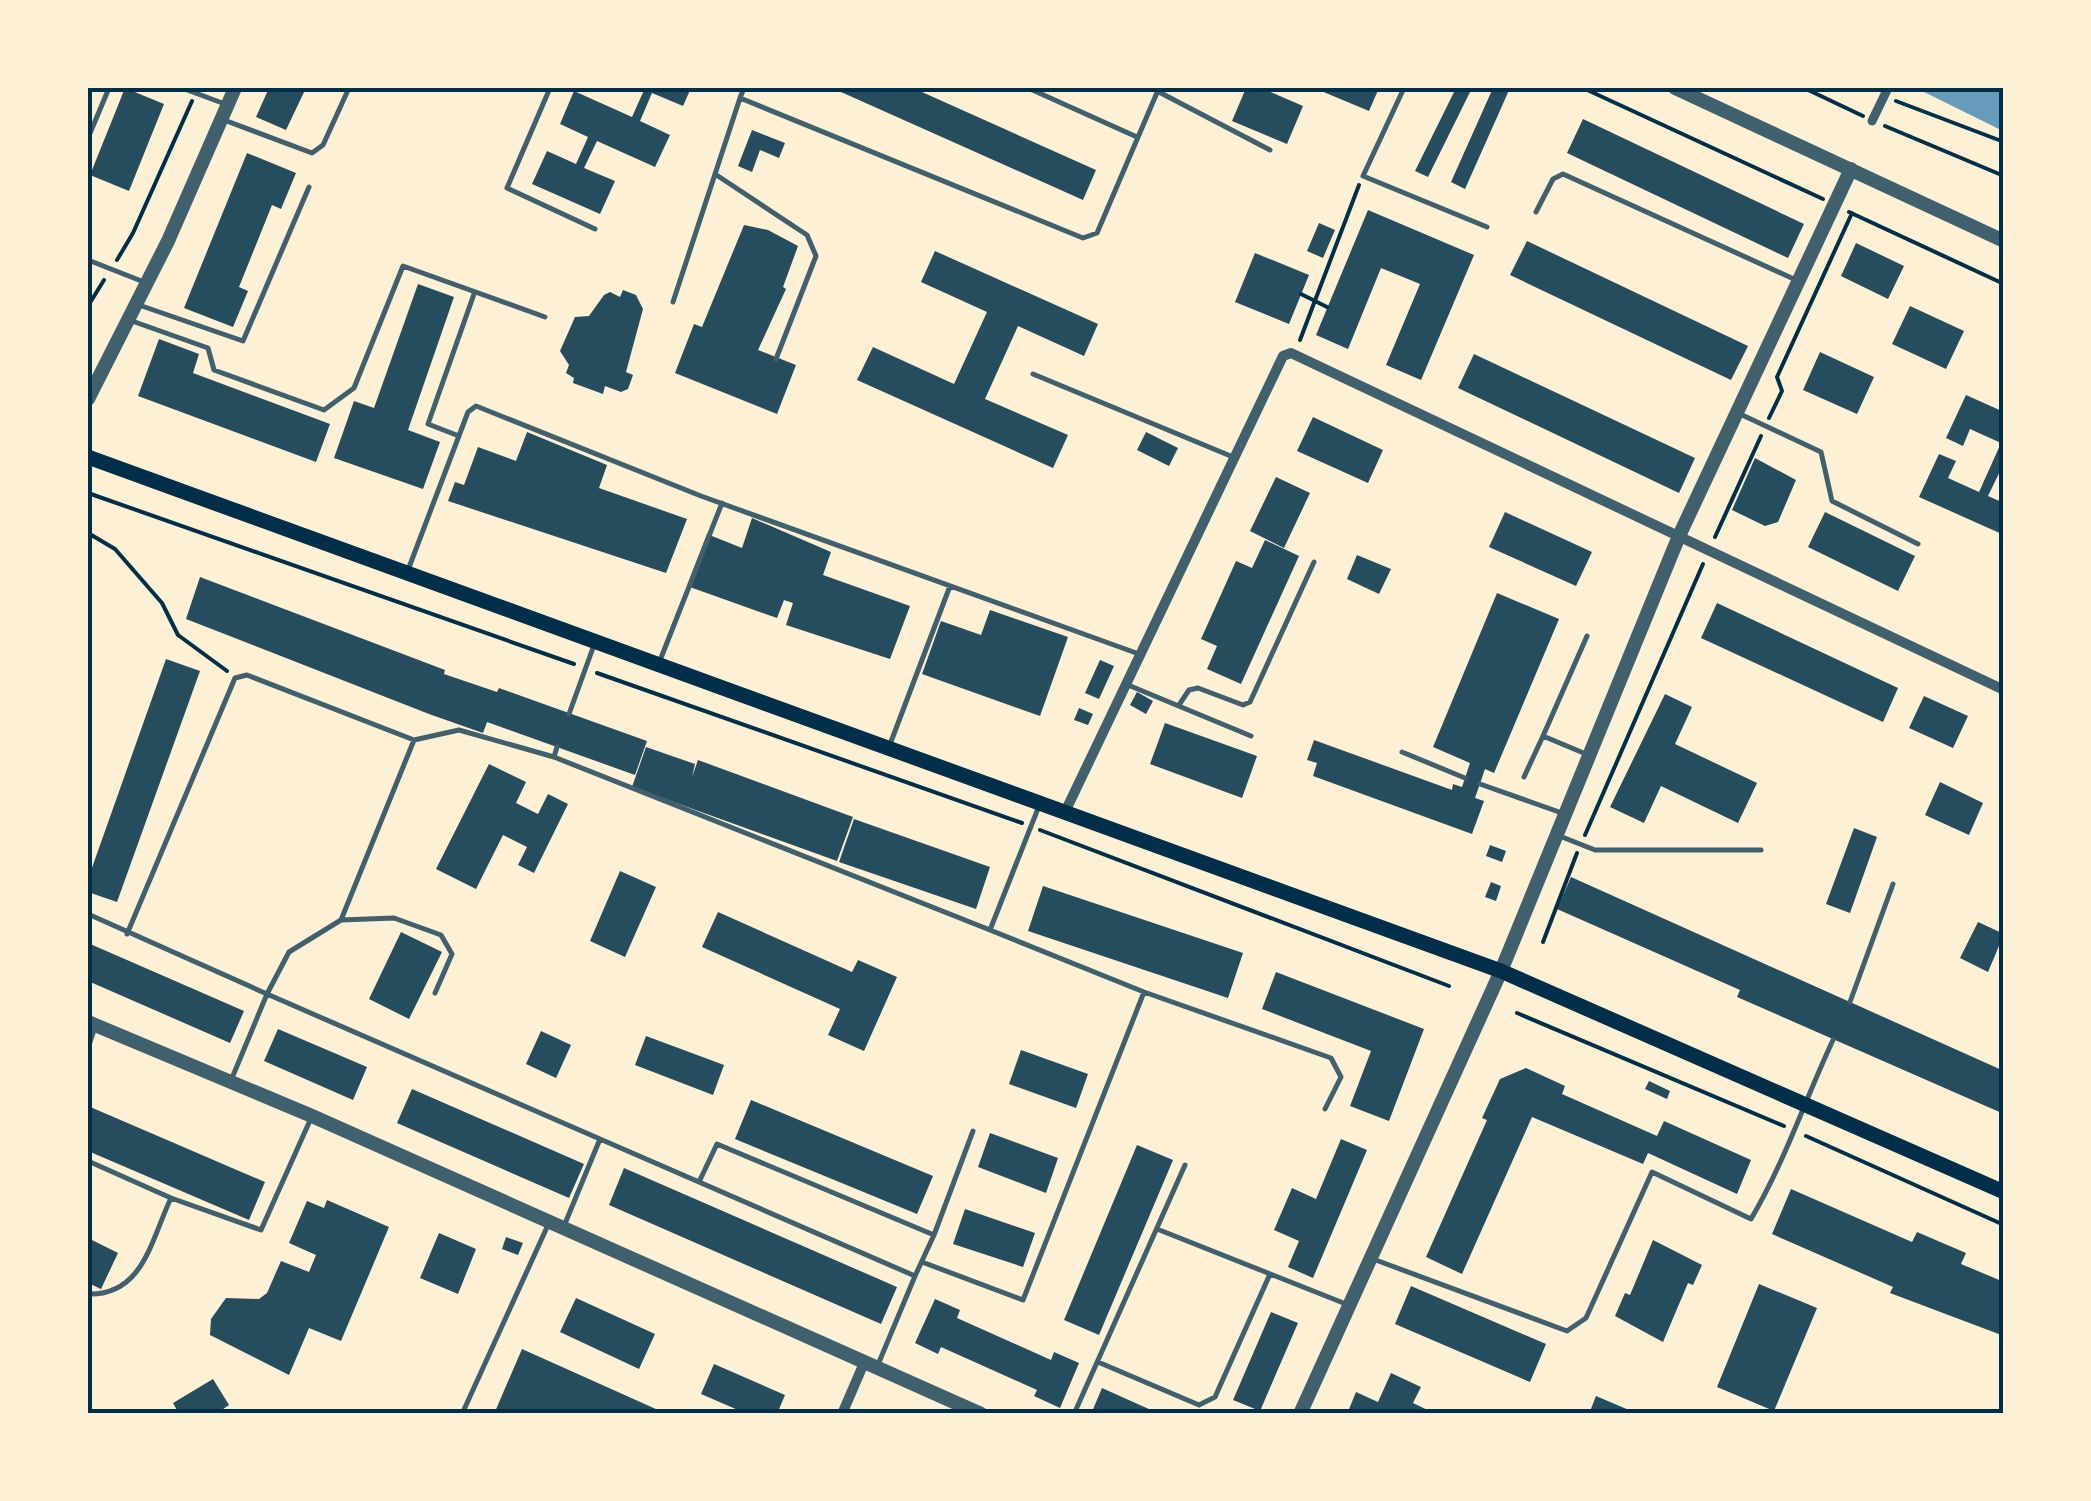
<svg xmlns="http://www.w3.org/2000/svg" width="2091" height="1501" viewBox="0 0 2091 1501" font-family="'DM Sans',sans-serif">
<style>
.water{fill:#669bbc}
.building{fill:#264d5e}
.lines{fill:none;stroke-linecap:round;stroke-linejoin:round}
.path{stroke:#003049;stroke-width:4}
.service{stroke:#3f606c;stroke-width:5}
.pedestrian{stroke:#3f606c;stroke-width:9}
.minor{stroke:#3f606c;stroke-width:10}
.tertiary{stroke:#3f606c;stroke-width:14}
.secondary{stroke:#003049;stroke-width:15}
.neatline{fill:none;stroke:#003049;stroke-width:4}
</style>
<rect width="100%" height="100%" fill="#fdf0d5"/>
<path class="water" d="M1921 88H2003V131L1920 90Z"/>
<path class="building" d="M125 88 164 104 129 191 90 175Z
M269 88H306L286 130 256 117Z
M645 88H691L683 106 652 93 640 121 670 135 655 167 597 141 584 168 615 181 600 214 532 184 547 151 576 164 588 137 560 124 574 91 632 117Z
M832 88H913L1096 170 1083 200Z
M1246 88H1261L1303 106 1287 144 1232 121Z
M1314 88H1379L1369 111Z
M1456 88H1472L1428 177 1415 171Z
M1493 88H1510L1465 189 1451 182Z
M1583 119 1804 224 1788 258 1567 153Z
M752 130 785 143 779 158 760 150 752 172 738 166Z
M247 153 296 173 281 209 272 205 239 287 248 291 233 327 184 308Z
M1368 210 1474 255 1421 380 1386 365 1420 284 1381 268 1348 349 1316 335Z
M1319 223 1335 230 1323 258 1307 251Z
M744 225 768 230 798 246 783 287 786 289 758 350 796 365 777 414 675 373 694 324 702 327Z
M1527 241 1748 346 1731 380 1510 275Z
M1856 243 1904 266 1888 299 1841 276Z
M935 251 1098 324 1084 356 1018 326 985 399 1068 435 1053 468 857 380 873 347 954 384 987 312 921 282Z
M1255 253 1309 275 1289 324 1235 302Z
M418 284 454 297 408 430 440 442 423 489 334 458 354 401 374 408Z
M623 290 636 295 643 309 626 372 633 375 628 389 621 392 605 386 603 394 573 383 574 378 566 373 569 365 560 351 575 317 589 316 604 295 610 292 620 297Z
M1910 306 1964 331 1946 369 1892 344Z
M159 339 199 354 193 373 330 424 316 462 138 396Z
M1820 352 1874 377 1857 414 1803 390Z
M1474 354 1695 458 1679 493 1458 388Z
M1966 395 2004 412V463L1988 496 2004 503V535L1919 497 1939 454 1956 461 1948 478 1979 492 2001 443 1970 429 1963 446 1946 438Z
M1313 417 1383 450 1368 483 1297 451Z
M527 432 607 465 599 488 687 519 666 573 448 501 455 482 464 485 478 447 516 461Z
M1146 432 1178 448 1169 466 1137 450Z
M1755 458 1796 480 1778 522 1765 526 1732 510Z
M1276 477 1310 493 1284 548 1250 531Z
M1505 512 1592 552 1576 586 1489 547Z
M1825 512 1915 556 1898 591 1808 547Z
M752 518 831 552 823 575 910 606 890 659 786 625 793 603 784 600 777 618 687 586 707 534 742 548Z
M1265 540 1299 556 1241 684 1207 669 1217 646 1201 639 1236 561 1252 568Z
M1357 555 1391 569 1379 594 1347 579Z
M200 577 445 670 444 674 497 692 499 688 647 741 635 775 487 722 483 733 429 714 186 619Z
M1497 593 1559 619 1494 773 1485 769 1475 798 1484 801 1472 834 1313 776 1317 763 1307 760 1314 740 1452 790 1453 784 1462 787 1470 763 1433 747Z
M1717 603 1898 688 1883 722 1701 638Z
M990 610 1068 637 1040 716 922 674 941 621 981 635Z
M166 659 200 671 117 902 88 892V879Z
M1100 660 1114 666 1099 699 1085 693Z
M1137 692 1153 701 1146 714 1130 705Z
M1665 694 1692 707 1675 744 1757 783 1738 823 1661 786 1644 823 1610 807Z
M1924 696 1968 716 1953 748 1909 728Z
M1079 708 1093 714 1088 725 1074 720Z
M1165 723 1257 756 1242 798 1150 764Z
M646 747 695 764 692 777 698 760 853 817 837 861 632 787Z
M489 764 526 782 516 803 538 814 548 794 568 804 534 873 518 865 527 847 503 835 476 889 436 869Z
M1940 782 1983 803 1969 835 1925 815Z
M854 819 990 867 976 909 839 862Z
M1854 828 1877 837 1850 913 1826 904Z
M1490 845 1506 851 1502 862 1486 856Z
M620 871 656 887 625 957 590 941Z
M1571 877 2004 1071V1114L1737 997 1740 990 1557 909Z
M1491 882 1501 886 1496 901 1485 897Z
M1043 886 1243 953 1228 998 1028 931Z
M718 912 852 972 858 960 897 977 864 1051 828 1035 840 1009 702 947Z
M1978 922 2004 934 1988 972 1960 958Z
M401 932 442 952 409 1019 369 999Z
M88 943 244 1011 230 1043 88 981Z
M1276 972 1424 1029 1389 1121 1350 1106 1371 1051 1262 1009Z
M278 1029 367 1067 353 1100 264 1061Z
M541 1031 571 1045 556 1078 526 1064Z
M646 1036 724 1065 713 1095 635 1065Z
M1021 1050 1088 1074 1076 1108 1009 1084Z
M1526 1068 1565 1086 1562 1094 1657 1136 1664 1121 1751 1160 1737 1194 1648 1153 1643 1164 1532 1117 1462 1274 1426 1257 1487 1120 1482 1118 1500 1079Z
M1649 1081 1670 1091 1667 1099 1645 1089Z
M412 1089 584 1164 569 1198 397 1123Z
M751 1100 933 1176 917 1214 735 1139Z
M88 1106 265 1182 249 1220 88 1151Z
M990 1133 1058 1158 1046 1193 978 1167Z
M1341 1139 1367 1150 1313 1278 1288 1267 1299 1241 1274 1230 1292 1188 1316 1199Z
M1137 1145 1173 1160 1099 1335 1064 1320Z
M624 1168 897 1287 881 1324 609 1205Z
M1791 1189 1912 1242 1917 1232 1966 1253 1961 1264 2004 1282V1336L1890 1293 1893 1287 1772 1234Z
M327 1200 389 1227 341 1341 309 1328 289 1375 210 1335 211 1319 226 1298 259 1299 267 1293 281 1261 309 1272 316 1255 289 1243 307 1201 324 1208Z
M965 1209 1035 1233 1023 1267 953 1244Z
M439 1233 476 1249 458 1294 420 1278Z
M506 1237 523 1243 518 1255 502 1249Z
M88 1238 118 1253 101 1289 88 1283Z
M1653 1240 1702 1265 1693 1285 1688 1283 1663 1342 1615 1316 1625 1293 1630 1295Z
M1759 1284 1817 1308 1774 1411 1717 1387Z
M1411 1286 1546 1344 1530 1382 1395 1324Z
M576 1298 655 1334 639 1369 560 1332Z
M935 1299 960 1310 957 1318 1051 1360 1054 1352 1079 1363 1060 1408 1034 1396 1037 1390 941 1347 938 1354 915 1343Z
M1271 1312 1298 1323 1260 1411 1233 1400Z
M522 1349 667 1414H494Z
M714 1364 785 1395 777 1414H737L738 1410 701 1394Z
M1391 1373 1421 1387 1413 1403 1436 1414H1347L1356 1392 1378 1402Z
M213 1379 229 1405 216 1414H179L173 1403Z
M1102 1388 1160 1414H1091Z
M1596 1396 1636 1413V1414H1589Z"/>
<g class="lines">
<path class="path" d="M1583 88 1823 199
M1804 88 1863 116
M1896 101 2004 142
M1885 126 2004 176
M1849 212 2004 284
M117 260 133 233 192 101
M1301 294 1327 307
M88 306 104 280
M1300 340 1359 185
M1769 418 1782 391 1777 377 1852 213
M88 493 574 664
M88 533 115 549 162 603 178 635 227 671
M1715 537 1761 436
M597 673 1022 823
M1040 830 1449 986
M1585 835 1703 564
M1543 942 1577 853
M1517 1013 1784 1126
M1806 1136 2004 1225"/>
<path class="service" d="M182 88 225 104
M550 88 507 188 595 229
M744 88 740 98 1083 238 1097 233 1159 88
M1028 88 1137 137
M1404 88 1363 176 1487 227
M1157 91 1270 150
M224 120 312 153 323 145 349 88
M88 138 109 88
M715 174 807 235 816 256 776 359
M1536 212 1553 179 1563 174 1796 280
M88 260 144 282
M673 302 740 98
M139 305 243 341 309 187
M132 321 208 348 214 370 324 410 354 388 403 266 545 317
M1033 374 1233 457
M1740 414 1821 452 1832 501 1918 544
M459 436 428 424 474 294
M408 570 468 412 476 406 701 496 1139 654
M659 663 722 503
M1128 685 1251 736
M1179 705 1189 690 1198 688 1243 705 1250 702 1314 562
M569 714 594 645
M414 740 341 920 289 952 267 994 600 1139 564 1226
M889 747 950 586
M1402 752 1465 778
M1586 754 1543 736 1587 636
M554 757 557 747
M1524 777 1543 736
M1480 784 1562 813
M1557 835 1595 850H1761
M88 914 267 994 232 1078
M341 920 394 918 441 935 452 954 435 993
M990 930 1144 992 1331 1058 1341 1077 1325 1109
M127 934 235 678 247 675 414 740 459 730 554 757 990 930 1039 806
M1850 1002 1893 884
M88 1048 95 1027
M600 1139 915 1276 877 1367
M88 1161 171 1198
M699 1182 717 1144 934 1235 915 1276
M1157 1229 1346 1304
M934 1235 973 1131
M1373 1259 1567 1331 1586 1318 1652 1172 1751 1219C1786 1159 1804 1102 1833 1040
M922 1262 1023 1300 1144 992
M88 1294C143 1296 151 1240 171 1198L261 1230 312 1116
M1098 1362 1199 1405 1215 1397 1270 1274
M462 1414 548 1225
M1074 1414 1185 1165"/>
<path class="pedestrian" d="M1872 121 1888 88"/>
<path class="minor" d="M1065 812 1283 356 1291 353 2004 690
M842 1414 864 1363"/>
<path class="tertiary" d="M1675 88 2004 241
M88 399 168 241 235 88
M88 1022 312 1116 981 1414
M1300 1414 1501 971 1679 536 1851 169"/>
<path class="secondary" d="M88 457 1501 971 2004 1192"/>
</g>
<rect width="2091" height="1501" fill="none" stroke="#fdf0d5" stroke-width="180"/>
<rect x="90" y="90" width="1911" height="1321" class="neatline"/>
</svg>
